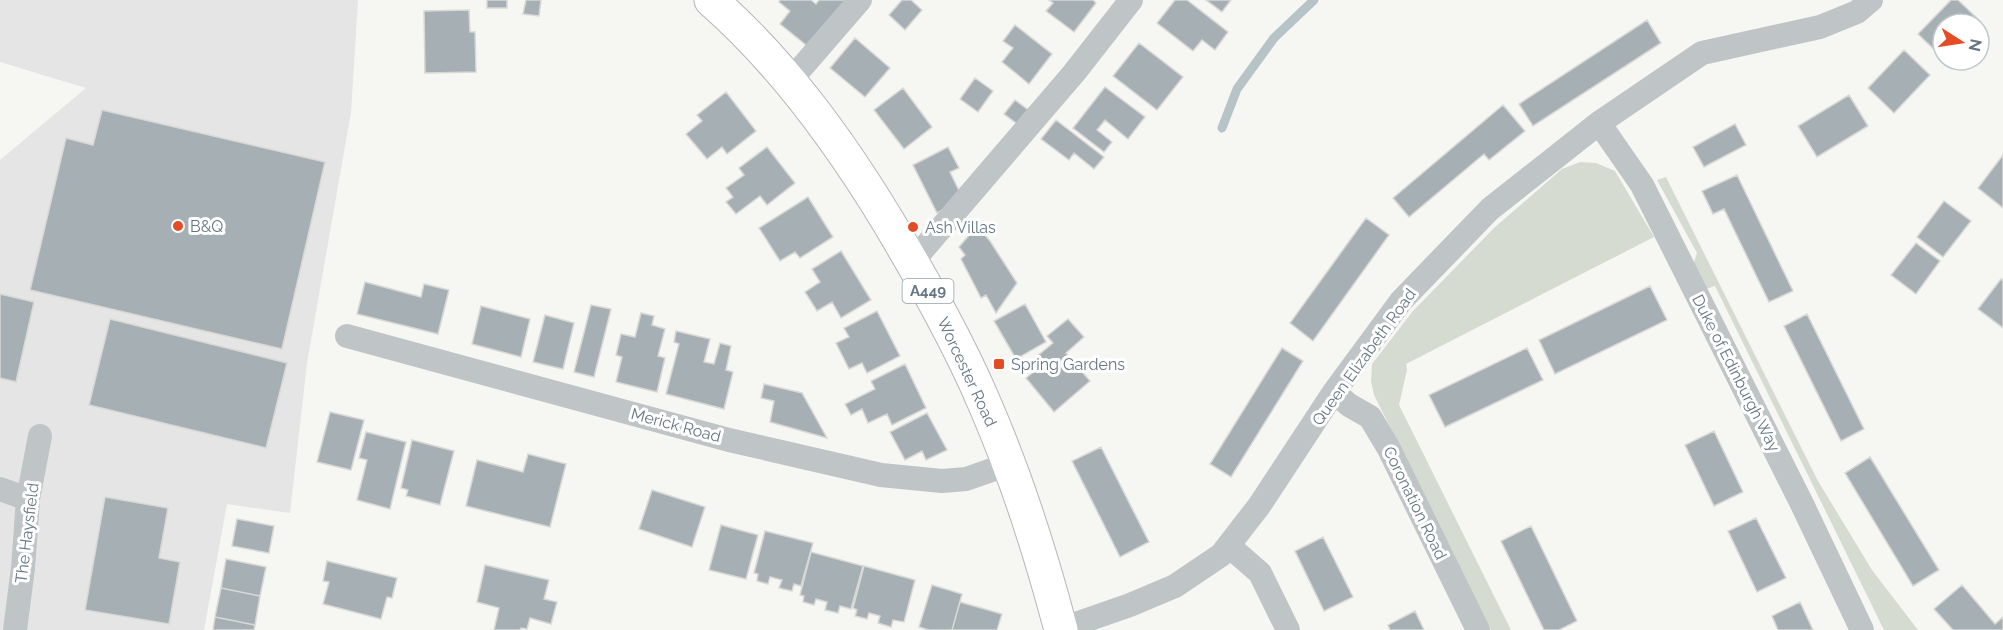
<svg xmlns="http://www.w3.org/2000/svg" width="2003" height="630" viewBox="0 0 2003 630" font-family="Raleway,sans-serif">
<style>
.built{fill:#e4e5e4}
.green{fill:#d6dbd2}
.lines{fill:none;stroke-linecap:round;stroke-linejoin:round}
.stream{stroke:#b6c3c7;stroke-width:9}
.building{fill:#a6afb4;stroke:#d8d8d5;stroke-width:1.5}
.trunk-casing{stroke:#b3b7ba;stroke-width:35}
.minor{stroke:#bfc4c7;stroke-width:24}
.trunk{stroke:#fff;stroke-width:33}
.poi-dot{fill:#e44c25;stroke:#fff;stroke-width:2}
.labels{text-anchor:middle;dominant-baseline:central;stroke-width:6;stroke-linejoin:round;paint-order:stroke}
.shield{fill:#fff;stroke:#93a0a9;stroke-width:1.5}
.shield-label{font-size:15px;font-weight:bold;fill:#657784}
.poi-label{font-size:16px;fill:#657784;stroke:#fff;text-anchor:start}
.street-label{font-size:16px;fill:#657784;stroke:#fff}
</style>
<rect width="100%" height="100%" fill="#f6f6f3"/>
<path class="built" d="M0 0H358L351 112 307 363 290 513 227 504 204 630H0V160L86 88 0 62Z"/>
<path class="green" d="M1580 162 1596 163 1615 171 1654 237 1406 364 1407 370 1399 405 1511 630H1491L1374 395 1371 381 1372 364 1413 311 1494 228 1562 169Z
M1666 177 1818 481 1872 570 1918 630H1884L1715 286 1703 290 1692 268 1697 253 1657 180Z"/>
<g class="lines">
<path class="stream" d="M1222 128 1237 89 1274 38 1314 0"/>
</g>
<path class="building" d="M487 0H507V8H487Z
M526 0H541L539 16 523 14Z
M780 0H811L816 4 819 0H852L811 49 780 24 790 11 779 2Z
M902 0H911L922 10 905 30 889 15Z
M1049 0H1093L1096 3 1074 32 1046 11 1053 3Z
M1175 0H1187L1228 32 1215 50 1202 40 1193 51 1157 23Z
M1206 0H1231L1222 12Z
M1951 0H1958L1980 21 1977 24H1943V58L1918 34Z
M469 10 470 32H475L476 72 425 73 424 11Z
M1647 20 1661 43 1533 126 1519 104Z
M1015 25 1052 54 1029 84 1002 62 1013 48 1003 41Z
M855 38 890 68 865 97 830 68Z
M1139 43 1183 77 1157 110 1113 76Z
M1904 50 1930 75 1894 113 1868 88Z
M975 78 993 91 978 112 960 99Z
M1105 87 1145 117 1128 139 1105 120 1097 130 1112 142 1104 152 1073 128Z
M903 88 932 127 904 149 874 110Z
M726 92 756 131 727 154 722 147 707 159 686 134 702 121 697 115Z
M1849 95 1868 126 1817 157 1798 126Z
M1015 100 1031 112 1020 126 1004 114Z
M1503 105 1525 131 1489 160 1484 154 1409 217 1393 198Z
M102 110 325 162 282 349 30 290 66 138 93 145Z
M1056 120 1104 157 1094 169 1074 153 1069 160 1041 139Z
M1735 124 1746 145 1704 167 1693 147Z
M767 147 795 183 767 205 760 196 736 214 726 202 733 197 726 188 744 175 739 168Z
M948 147 959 168 950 172 963 199 937 213 913 165Z
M2003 155V208L1978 188Z
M1737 175 1793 291 1769 302 1724 209 1713 214 1702 191Z
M808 197 833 237 800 258 795 252 780 261 759 228Z
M1944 201 1971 221 1943 257 1917 237Z
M1366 218 1389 235 1313 341 1290 323Z
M977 226 990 241 1017 283 996 313 986 295 981 298 961 259 965 255 959 247Z
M1916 243 1940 261 1916 294 1891 275Z
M841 251 871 300 841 318 832 302 817 311 805 292 820 282 812 269Z
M2001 279 2003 280V328L1978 309Z
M365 282 421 297 424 284 449 290 438 334 357 314Z
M1650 286 1667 320 1555 374 1539 340Z
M0 294 34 302 16 382 0 378Z
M1025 304 1046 342 1016 359 994 321Z
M591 305 611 309 594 377 574 372Z
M481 306 530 319 521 357 472 344Z
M877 311 900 356 867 373 862 363 849 369 836 343 849 337 844 328Z
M641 313 654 316 652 325 665 329 658 356 665 358 657 392 616 382 622 357 616 355 621 334 635 337Z
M1807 314 1864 429 1841 441 1784 326Z
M545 315 574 323 563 369 533 362Z
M110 319 287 363 266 448 89 405Z
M1068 319 1084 337 1066 353 1090 381 1054 412 1026 378 1042 365 1036 357 1053 343 1047 336Z
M676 331 710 339 704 362 714 364 720 343 731 346 726 370 733 372 724 409 666 394 679 344 674 342Z
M1282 348 1303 361 1231 477 1210 464Z
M1527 348 1543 380 1445 427 1429 395Z
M905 364 926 408 892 425 887 414 868 423 862 409 851 415 845 404 875 389 871 381Z
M764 384 802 393 827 438 770 422 774 401 761 398Z
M330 412 364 420 351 470 317 462Z
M927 413 947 450 926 460 922 451 905 460 890 432Z
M1714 431 1743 492 1714 506 1685 445Z
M366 432 406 442 390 509 357 500 367 460 359 458Z
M412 440 454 451 440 505 406 496 408 490 401 488Z
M1101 447 1149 542 1120 557 1072 461Z
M528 454 566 464 550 527 466 506 477 460 523 472Z
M1870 457 1939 570 1913 586 1845 473Z
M652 490 705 507 692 547 639 529Z
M105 497 168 508 159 558 180 562 169 624 85 610Z
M1756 518 1786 578 1757 592 1728 531Z
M237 519 274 526 269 553 232 546Z
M721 525 758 535 746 579 709 570Z
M1531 526 1577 621 1559 630H1544L1501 541Z
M765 531 813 543 801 586 794 584 792 591 779 588 782 580 770 577 768 584 757 581 758 574 754 573Z
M1323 537 1353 597 1324 611 1295 551Z
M811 552 863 566 851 609 840 606 838 613 825 610 827 602 816 599 814 605 803 602 804 596 800 595Z
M226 559 266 567 260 596 221 588Z
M327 561 397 578 392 598 387 597 381 619 323 604 329 582 323 581Z
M485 565 549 580 544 599 557 602 551 624 530 618 527 629 521 628 520 630H494L499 608 477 602Z
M864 566 915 580 904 622 893 620 891 627 878 623 880 616 869 613 867 619 855 616 857 610 853 608Z
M932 585 962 594 952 630H929L919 627Z
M1962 585 1995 624 2003 617V630H1953L1934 609Z
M221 588 260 596 255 625 215 617Z
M960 602 1002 614 997 630H952Z
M1800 602 1813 630H1778L1772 616Z
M1415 611 1424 630H1390L1388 625Z
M215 617 255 625 254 630H213Z"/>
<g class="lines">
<g class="trunk-casing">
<path id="trunk" d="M711 0C783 63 840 142 889 223 924 282 959 343 986 407 1017 479 1041 554 1061 630"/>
</g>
<path class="minor" d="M790 81 860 0
M1599 123 1642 185 1802 504 1862 630
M912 262 1074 73 1131 0
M347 336 729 440 881 475 942 481 966 479 1009 464
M1334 392 1349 405 1370 417 1388 447 1478 630
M0 489 28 499
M1229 546 1260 573 1288 630
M1061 629 1130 605 1175 586 1221 555 1259 506 1334 392 1401 301 1490 209 1599 123 1702 53 1820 27 1857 12 1871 0
M15 630 23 568 28 499 40 436"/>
<use href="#trunk" class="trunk"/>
</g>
<g class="poi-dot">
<circle cx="178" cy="226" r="6"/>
<circle cx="913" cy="227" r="6"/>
<rect x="993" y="358" width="12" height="12" rx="3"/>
</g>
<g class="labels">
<rect class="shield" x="902.5" y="279" width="51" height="24" rx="4.5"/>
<g class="shield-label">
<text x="928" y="291">A449</text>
</g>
<g class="poi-label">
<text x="190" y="226">B&amp;Q</text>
<text x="925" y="227">Ash Villas</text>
<text x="1011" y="364">Spring Gardens</text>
</g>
<g class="street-label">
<text transform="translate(1364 357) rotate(-54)">Queen Elizabeth Road</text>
<text transform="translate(967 372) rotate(65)">Worcester Road</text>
<text transform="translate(1736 373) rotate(63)">Duke of Edinburgh Way</text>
<text transform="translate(676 425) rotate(15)">Merick Road</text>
<text transform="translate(1415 503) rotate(64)">Coronation Road</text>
<text transform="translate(27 533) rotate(-83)">The Haysfield</text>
</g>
</g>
<g transform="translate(1961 42) rotate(102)"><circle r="28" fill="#ffffff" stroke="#c1c9ce" stroke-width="1.5"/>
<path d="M0-4.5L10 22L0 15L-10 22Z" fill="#e44c25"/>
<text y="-9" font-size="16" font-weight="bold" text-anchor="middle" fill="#657784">N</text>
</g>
</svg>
